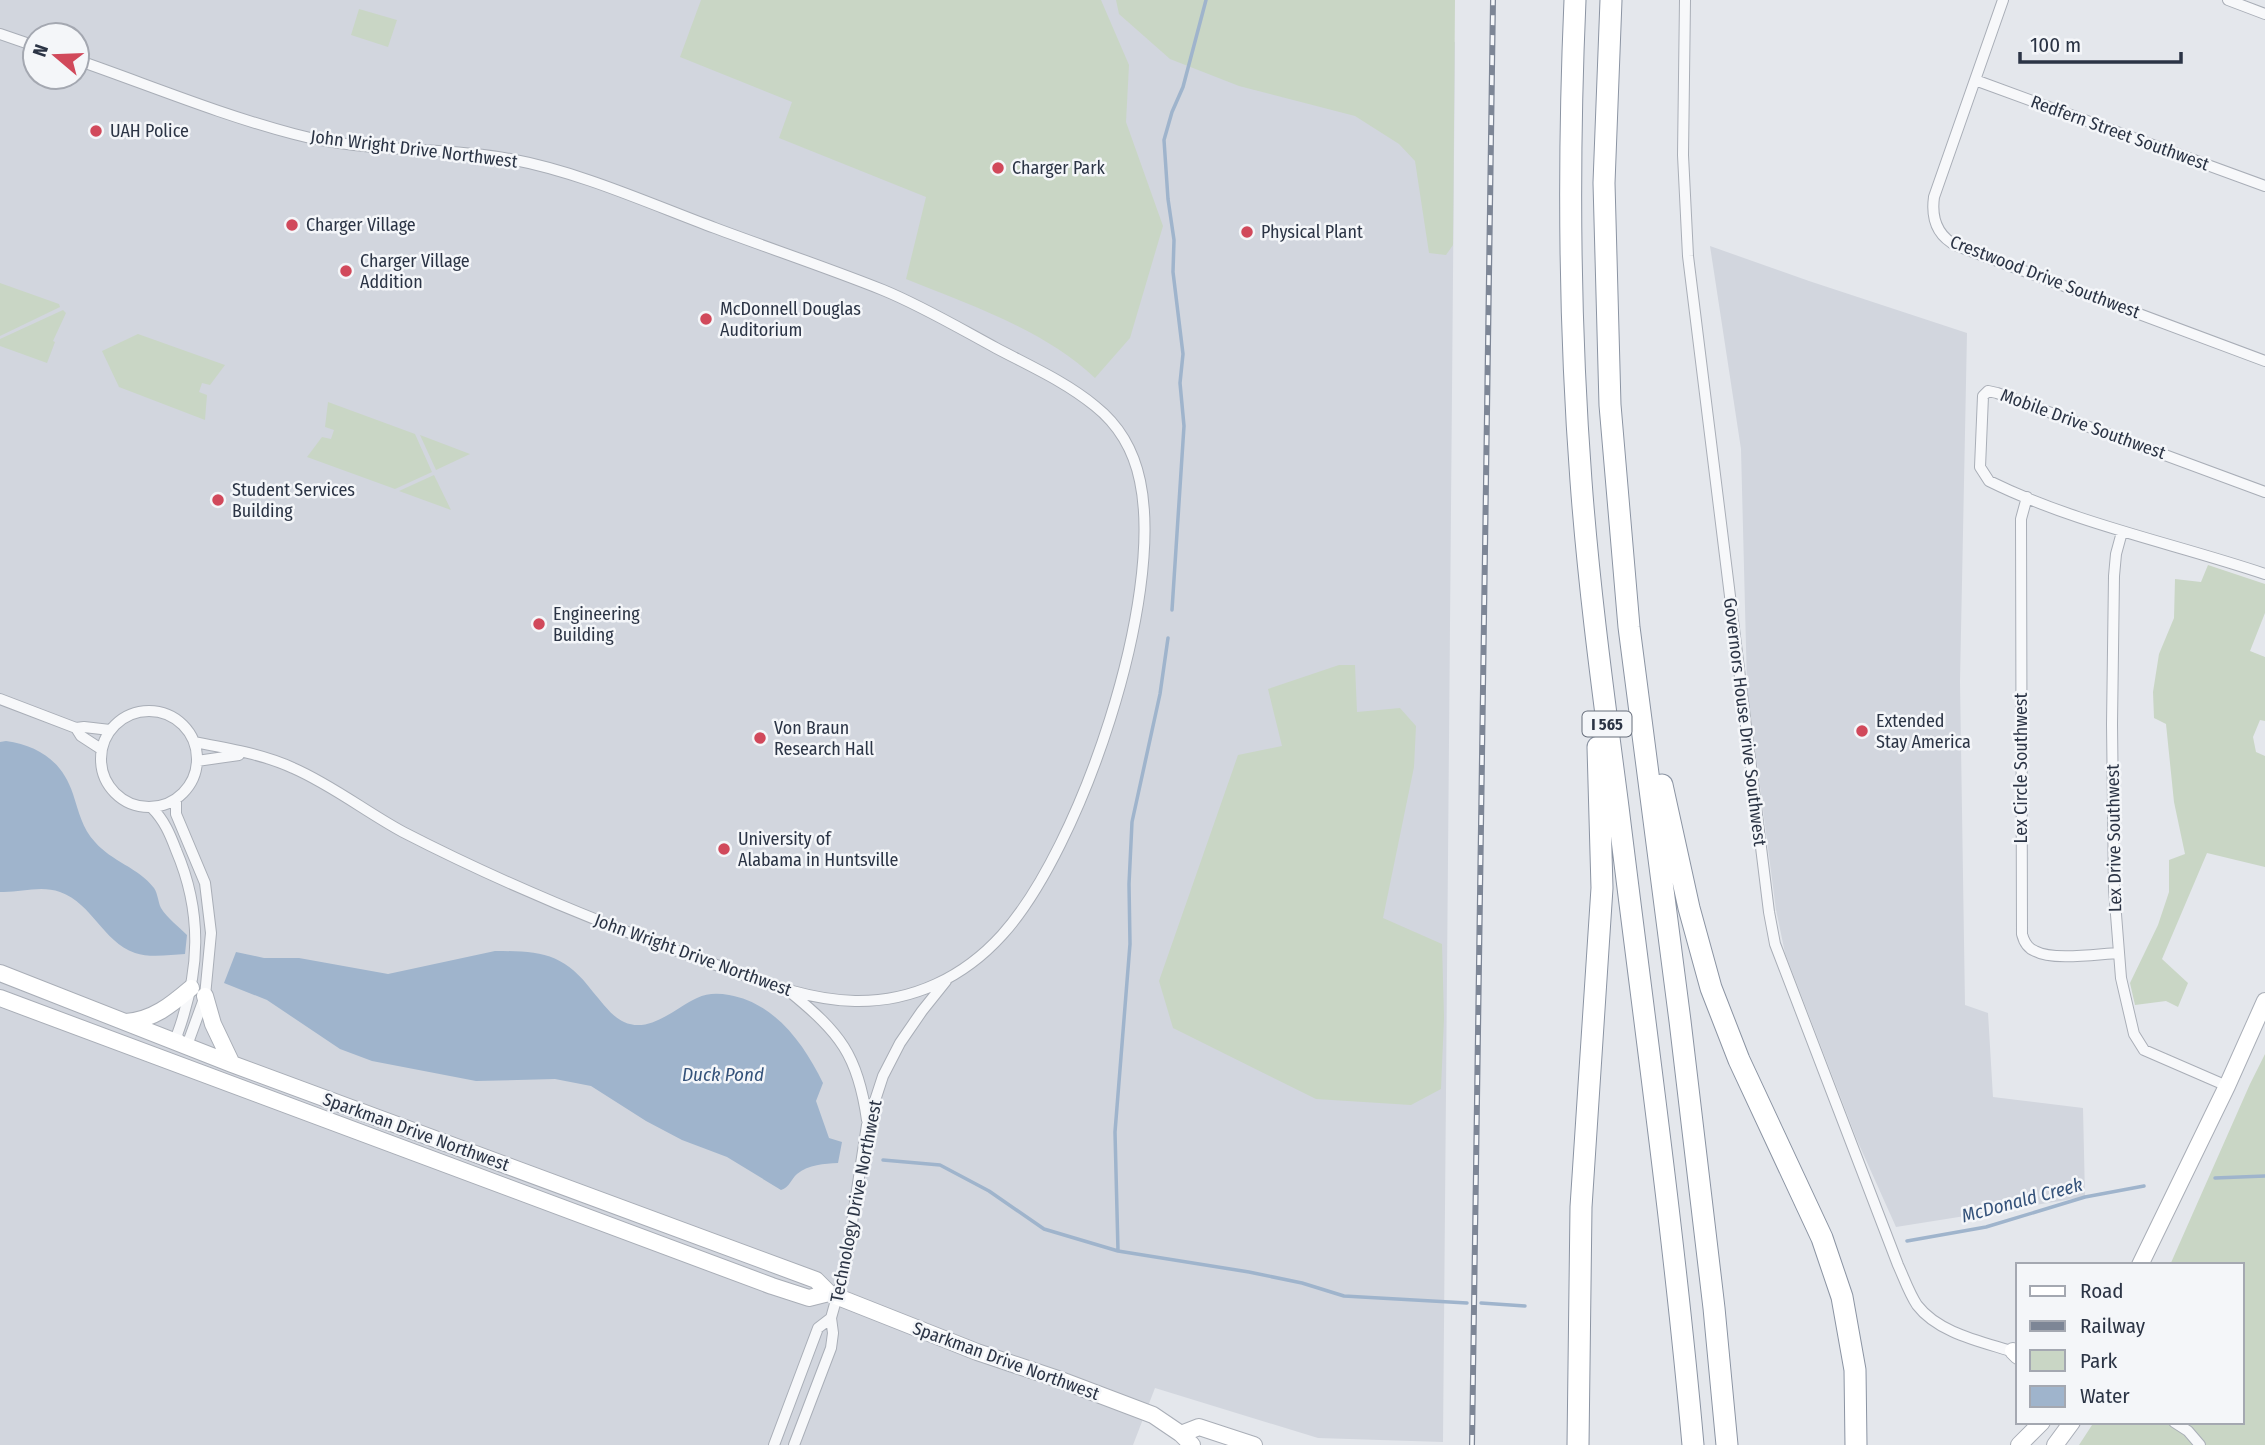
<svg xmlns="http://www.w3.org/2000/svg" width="2265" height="1445" viewBox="0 0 2265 1445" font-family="'Fira Sans Condensed',sans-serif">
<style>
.built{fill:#d2d6de;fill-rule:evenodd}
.green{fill:#c9d6c5}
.water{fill:#9fb4cc}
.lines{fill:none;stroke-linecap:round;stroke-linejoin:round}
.stream{stroke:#9fb4cc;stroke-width:3.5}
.street-casing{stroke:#a9aeb7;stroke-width:12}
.secondary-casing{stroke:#a9aeb7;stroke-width:18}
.highway-casing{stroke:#8b94a3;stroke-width:23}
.street{stroke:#f7f8fa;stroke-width:10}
.secondary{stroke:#fff;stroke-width:16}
.highway{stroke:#fff;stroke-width:21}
.rail-casing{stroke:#7d8696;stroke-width:6}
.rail{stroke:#f4f6f9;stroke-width:3.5;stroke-dasharray:10;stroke-linecap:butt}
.poi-dot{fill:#d1495b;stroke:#f4f6f9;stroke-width:2.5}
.labels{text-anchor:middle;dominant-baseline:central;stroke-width:5;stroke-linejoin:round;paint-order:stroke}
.shield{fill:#f4f6f9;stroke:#676e7b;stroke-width:2}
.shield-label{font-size:16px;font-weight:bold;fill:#2b3445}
.poi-label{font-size:18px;fill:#2b3445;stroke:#f4f6f9;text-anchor:start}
.street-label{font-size:18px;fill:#2b3445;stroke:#f4f6f9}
.water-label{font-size:19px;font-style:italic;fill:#34527a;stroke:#f4f6f9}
</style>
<rect width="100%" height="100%" fill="#e4e7ec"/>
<path class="built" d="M0 0H1316L1455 42 1443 1442 1318 1438 1155 1388 1133 1445H0ZM35 35H77V77H35Z
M1710 246 1809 281 1967 333 1960 682 1965 1005 1988 1013 1993 1097 2083 1108 2085 1197 1896 1227 1857 1140 1785 953 1776 910 1747 686 1741 449Z"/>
<path class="green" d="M701 0H1101L1129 65 1126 122 1163 226 1130 338 1095 378C1045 330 970 305 906 279L926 197 779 138 792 102 680 57Z
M1116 0H1455L1453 245 1446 255 1429 253 1415 161 1399 144 1355 116 1239 86 1170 59 1119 14Z
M359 9 397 20 388 47 351 35Z
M0 283 59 304 60 307 0 336Z
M63 310 66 313 53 341 55 342 47 363 0 346V339Z
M138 334 225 365 210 385 202 383 199 392 207 395 205 420 119 387 102 351Z
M328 402 415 434 432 472 395 489 307 457 322 437 331 439 334 430 325 427Z
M420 435 470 454 436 470Z
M434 475 451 510 399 491Z
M2208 565 2265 584V613L2250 651 2265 657V721L2260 720 2253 737 2256 752 2265 756V867L2207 853 2162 959 2188 983 2178 1007 2166 1001 2135 1005 2130 983 2158 925 2169 892V860L2185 854 2174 802 2166 724 2154 718 2153 692 2159 654 2174 618 2175 579 2201 582Z
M1339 665H1355L1357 712 1400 708 1416 726 1414 767 1383 918 1442 944 1444 1018 1441 1089 1411 1105 1316 1099 1173 1028 1159 981 1238 755 1282 746 1268 689Z
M2265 1054V1445H2079L2094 1422H2242V1265H2170L2250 1084Z"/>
<path class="water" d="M6 741C39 746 62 761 73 794 79 812 82 828 95 842 111 861 139 868 154 888 158 894 158 902 161 908 167 918 179 927 187 935L185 954C170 955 149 958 135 953 102 941 93 904 60 892 40 885 20 893 0 892V742Z
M495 951C541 951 564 953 593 992 602 1002 611 1016 624 1022 650 1034 675 1008 697 998 707 993 718 993 729 995 775 1003 804 1044 823 1083L816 1101 829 1138 842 1142 838 1163C824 1164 809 1164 797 1174 791 1179 790 1187 781 1190L727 1157 682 1140 646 1121 591 1086 555 1079 476 1081 372 1061 340 1049 267 1000 224 983 236 952 264 958H299L388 974Z"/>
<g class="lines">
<path class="stream" d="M1172 610 1184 426 1180 383 1183 354 1173 272 1174 240 1168 199 1164 140 1172 112 1183 87 1206 0
M883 1160 940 1165 989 1191 1044 1229 1118 1251 1249 1272 1302 1283 1344 1296 1467 1303
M2215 1178 2265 1176
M1907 1241 1986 1227 2085 1197 2144 1186
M1118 1251 1115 1132 1130 944 1129 884 1132 822 1160 694 1168 638
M1481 1303 1525 1306"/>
<g class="street-casing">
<path id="street" d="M1685 0 1683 155 1688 256 1769 912 1775 944 1898 1265C1904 1278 1909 1293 1917 1305 1939 1334 1984 1342 2017 1353
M2003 0 1934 197C1931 219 1937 236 1957 246L2265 361
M2228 0 2265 14
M0 34 35 46
M77 60C149 85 221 115 294 134 364 153 439 146 510 159 580 172 648 203 715 228 771 249 828 268 883 290 922 306 959 328 996 348 1030 366 1066 382 1095 406 1119 425 1134 452 1140 481 1165 598 1081 848 1002 935 964 977 913 1002 855 1001 804 1000 756 979 708 962 604 925 502 883 403 832 366 812 332 785 293 768 263 754 226 748 194 742
M1975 80 2265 186
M2265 492 1997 393 1988 391 1983 396 1980 467 1989 481C2076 524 2173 543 2265 574
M2027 497 2021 519 2022 934C2024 942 2027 948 2035 951 2053 961 2097 954 2118 953
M2122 532 2116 554 2114 576 2112 724 2114 889 2121 978 2134 1034 2144 1050 2227 1086
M0 699 76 728 84 727 110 730
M101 759a48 48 0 1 1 96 0a48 48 0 1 1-96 0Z
M76 728 81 736 101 749
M197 761 239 755
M176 799V814L205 883 211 933 205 996 189 1040 181 1044
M152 808C164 820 170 834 176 850 203 913 200 972 177 1035L181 1044
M790 992C840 1033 858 1055 867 1120
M2174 1422 2188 1431 2200 1445
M774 1445 818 1328 831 1318
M794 1445 831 1348 833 1333 831 1318 845 1268 867 1125 883 1076 900 1043 922 1011 946 981"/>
</g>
<g class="secondary-casing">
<path id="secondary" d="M0 973 232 1064 816 1280 829 1293 838 1297 977 1352 1058 1379 1153 1415 1181 1434 1192 1445
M205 996 213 1024 232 1064
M0 998 772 1286 809 1298 829 1293
M126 1022C153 1020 171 1005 191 988
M2140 1265 2227 1086 2265 1001
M2013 1351 2018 1356
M1181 1434 1199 1427 1254 1445
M2019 1445 2042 1422
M2055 1445 2072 1422"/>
</g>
<g class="highway-casing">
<path id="highway" d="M1575 0C1568 161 1569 321 1581 481 1589 590 1604 699 1618 807 1644 1020 1674 1232 1693 1445
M1611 0 1604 183 1610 405 1629 627 1680 1021 1714 1308 1727 1445
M1662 785 1689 908 1711 988 1739 1060 1822 1238 1842 1297 1855 1370 1856 1445
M1578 1445 1581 1207 1602 888 1598 747"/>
</g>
<use href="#street" class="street"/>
<use href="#secondary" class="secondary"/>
<use href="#highway" class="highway"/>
<g class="rail-casing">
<path id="rail" d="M1472 1445 1493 0"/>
</g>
<use href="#rail" class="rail"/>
</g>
<g class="poi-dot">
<circle cx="96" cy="131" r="7"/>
<circle cx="998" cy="168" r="7"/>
<circle cx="292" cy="225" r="7"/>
<circle cx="1247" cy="232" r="7"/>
<circle cx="346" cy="271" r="7"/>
<circle cx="706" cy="319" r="7"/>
<circle cx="218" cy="500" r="7"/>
<circle cx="539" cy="624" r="7"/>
<circle cx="1862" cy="731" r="7"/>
<circle cx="760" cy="738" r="7"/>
<circle cx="724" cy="849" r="7"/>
</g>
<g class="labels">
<rect class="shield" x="1582.5" y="711.5" width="49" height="25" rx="5"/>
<g class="shield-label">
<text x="1607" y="724">I 565</text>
</g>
<g class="poi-label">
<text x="110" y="131">UAH Police</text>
<text x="1012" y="168">Charger Park</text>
<text x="306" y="225">Charger Village</text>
<text x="1261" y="232">Physical Plant</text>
<text x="360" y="261">Charger Village<tspan x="360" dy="21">Addition</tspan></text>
<text x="720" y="309">McDonnell Douglas<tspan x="720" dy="21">Auditorium</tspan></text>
<text x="232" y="490">Student Services<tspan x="232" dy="21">Building</tspan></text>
<text x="553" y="614">Engineering<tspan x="553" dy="21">Building</tspan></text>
<text x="1876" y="721">Extended<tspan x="1876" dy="21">Stay America</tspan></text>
<text x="774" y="728">Von Braun<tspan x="774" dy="21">Research Hall</tspan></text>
<text x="738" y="839">University of<tspan x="738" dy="21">Alabama in Huntsville</tspan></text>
</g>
<g class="street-label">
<text transform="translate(2120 133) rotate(20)">Redfern Street Southwest</text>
<text transform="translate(414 149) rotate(7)">John Wright Drive Northwest</text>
<text transform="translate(2045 277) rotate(21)">Crestwood Drive Southwest</text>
<text transform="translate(2083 424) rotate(20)">Mobile Drive Southwest</text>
<text transform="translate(1745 722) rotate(83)">Governors House Drive Southwest</text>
<text transform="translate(2021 768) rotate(-90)">Lex Circle Southwest</text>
<text transform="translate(2114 838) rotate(-91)">Lex Drive Southwest</text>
<text transform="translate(693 955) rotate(20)">John Wright Drive Northwest</text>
<text transform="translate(416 1132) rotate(20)">Sparkman Drive Northwest</text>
<text transform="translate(856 1201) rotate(-79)">Technology Drive Northwest</text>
<text transform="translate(1006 1361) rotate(20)">Sparkman Drive Northwest</text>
</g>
<g class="water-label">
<text x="723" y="1074">Duck Pond</text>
<text transform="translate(2022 1200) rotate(-15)">McDonald Creek</text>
</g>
</g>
<rect x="2016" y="1263" width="228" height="161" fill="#f4f6f9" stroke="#a4a8b1" stroke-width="2"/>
<rect x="2030" y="1286" width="35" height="10" fill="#ffffff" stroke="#a4a8b1" stroke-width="2"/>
<text x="2080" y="1298" font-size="21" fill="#2b3445">Road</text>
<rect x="2030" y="1321" width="35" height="10" fill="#7d8696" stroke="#a4a8b1" stroke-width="2"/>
<text x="2080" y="1333" font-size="21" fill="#2b3445">Railway</text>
<rect x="2030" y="1350" width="35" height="21" fill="#c9d6c5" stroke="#a4a8b1" stroke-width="2"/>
<text x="2080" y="1368" font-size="21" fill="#2b3445">Park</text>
<rect x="2030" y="1386" width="35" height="21" fill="#9fb4cc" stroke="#a4a8b1" stroke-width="2"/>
<text x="2080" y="1403" font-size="21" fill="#2b3445">Water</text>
<g transform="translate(56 56) rotate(289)"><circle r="33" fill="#f4f6f9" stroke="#a4a8b1" stroke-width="2"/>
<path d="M0-5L12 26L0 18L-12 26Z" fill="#d1495b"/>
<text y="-10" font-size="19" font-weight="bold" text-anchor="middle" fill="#2b3445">N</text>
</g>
<path d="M2020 52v10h161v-10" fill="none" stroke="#2b3445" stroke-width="3.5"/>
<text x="2030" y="52" font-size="21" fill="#2b3445" stroke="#f4f6f9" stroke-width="5" paint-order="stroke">100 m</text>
</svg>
